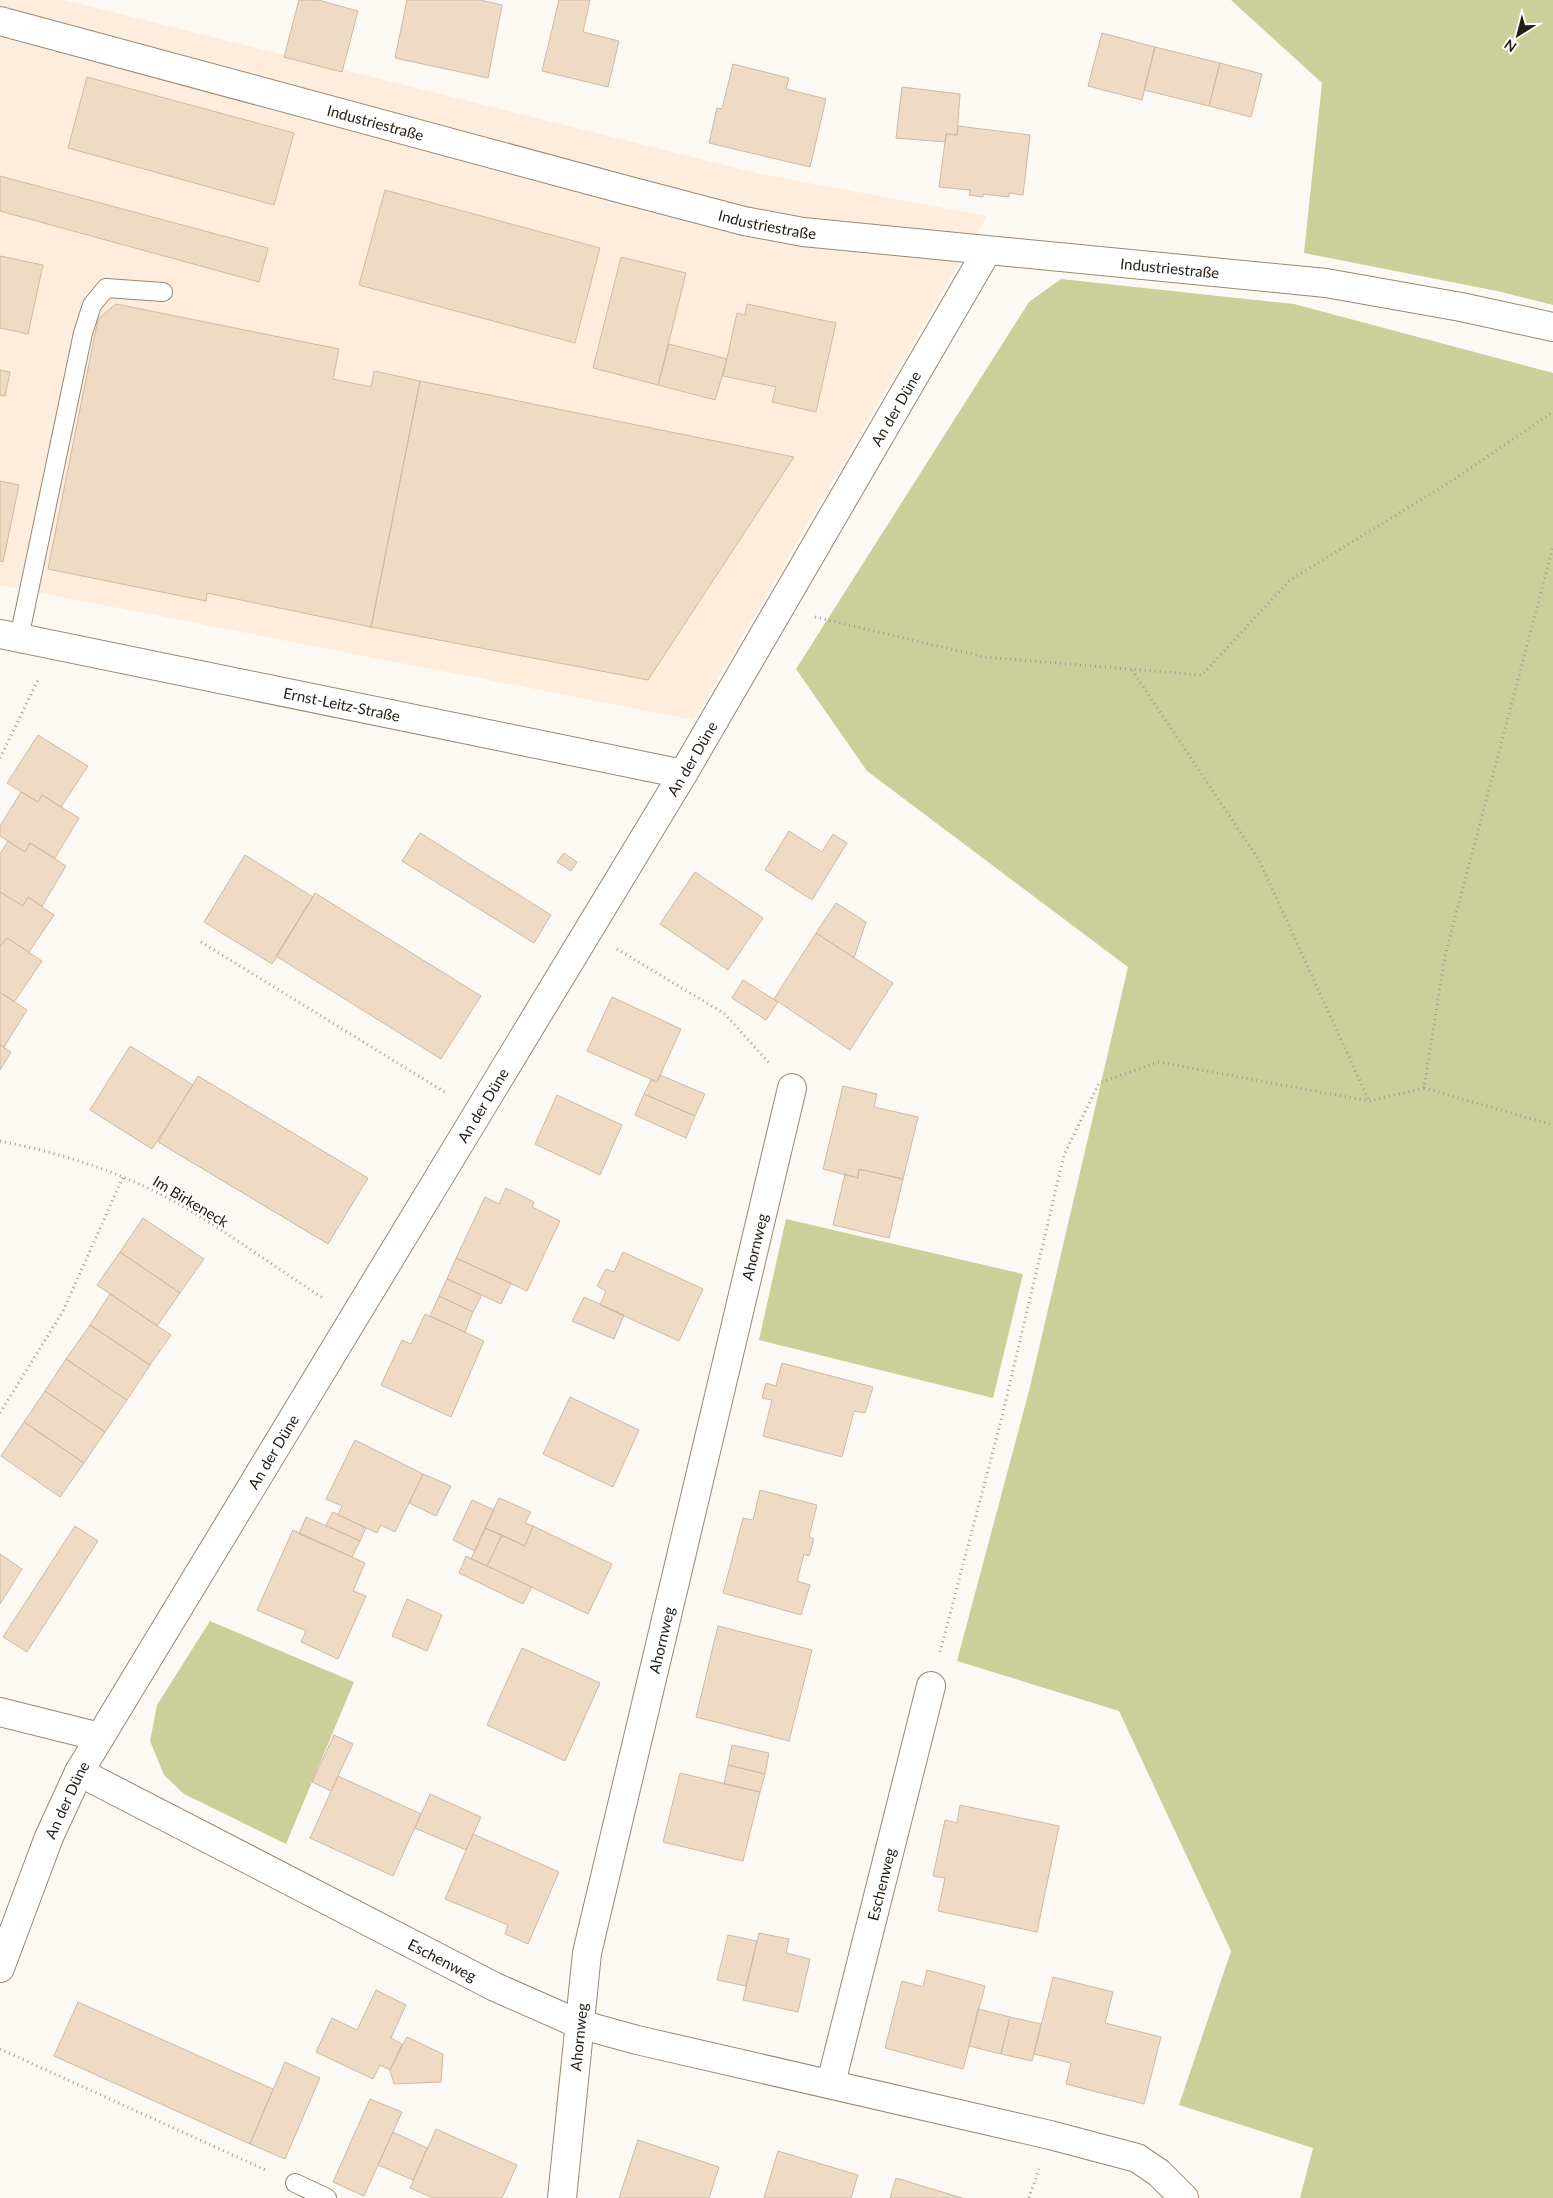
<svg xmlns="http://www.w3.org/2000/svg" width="1553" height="2198" viewBox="0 0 1553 2198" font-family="Lato,sans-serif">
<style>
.built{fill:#feeddc}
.green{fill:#cbcf99}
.building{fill:#efdac3;stroke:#cebaa4}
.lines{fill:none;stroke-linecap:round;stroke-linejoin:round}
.lane-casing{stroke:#9b8773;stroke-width:20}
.street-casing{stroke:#9b8773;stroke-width:30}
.secondary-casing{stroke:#9b8773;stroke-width:30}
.path{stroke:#a39d97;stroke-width:3;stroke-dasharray:1 4;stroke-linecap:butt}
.lane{stroke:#fff;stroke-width:18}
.street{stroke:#fff;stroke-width:28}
.secondary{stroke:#fff;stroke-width:28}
.labels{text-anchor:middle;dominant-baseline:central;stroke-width:4;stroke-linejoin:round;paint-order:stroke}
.street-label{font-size:15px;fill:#231c14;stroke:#fff}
</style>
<rect width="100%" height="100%" fill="#fcf8f3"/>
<path class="built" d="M0 0H65L761 174 987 216 694 720 0 585Z"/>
<path class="green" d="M1231 0H1553V305L1497 291 1304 253 1322 83Z
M1061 279 1294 304 1553 373V2198H1300L1313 2148 1179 2105 1231 1951 1119 1711 957 1661 1029 1391 1128 967 867 771 796 669 1029 302Z
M786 1219 1023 1274 993 1398 759 1340Z
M210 1621 354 1682 286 1844 184 1794 164 1775 150 1741 157 1705Z"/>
<path class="building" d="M299 0H318L358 11 342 72 284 57Z
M407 0H480L502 5 488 78 395 58Z
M559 0H590L583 32 619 41 608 87 542 71Z
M1102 33 1155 47 1142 100 1088 86Z
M1155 47 1220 63 1209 106 1144 90Z
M1220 63 1262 74 1251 117 1209 106Z
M733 64 789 78 786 89 826 99 810 167 709 143 717 108 722 109Z
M87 77 294 133 274 205 68 148Z
M902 87 960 94 957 135 946 134 945 142 896 138Z
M958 126 1030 135 1023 195 1009 193V197L983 194V197L969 195 970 190 939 187 946 134 957 135Z
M0 176 268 248 259 282 0 211Z
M385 190 600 248 575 343 359 285Z
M0 256 43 265 28 334 0 328Z
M621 257 686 273 658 385 593 368Z
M116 304 339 349 333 379 371 387 374 371 420 381 371 627 207 593 206 601 48 569 98 319Z
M747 304 836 323 816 412 772 402 776 387 723 376 737 313 745 315Z
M669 344 727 359 715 400 658 385Z
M0 370 10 372 5 396 0 395Z
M420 381 794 457 648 680 371 627Z
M0 481 19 485 3 562 0 561Z
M38 735 88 766 61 807 42 795 38 802 7 783Z
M21 792 38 802 42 795 79 818 55 858 30 843 25 852 0 836V826Z
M789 831 822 852 833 834 847 843 812 900 765 870Z
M420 833 551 915 534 943 402 861Z
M8 841 25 852 30 843 66 866 42 906 28 897 23 906 0 892V854Z
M564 853 577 862 571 871 557 862Z
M245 855 313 897 272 964 204 922Z
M695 872 763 918 728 970 660 924Z
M0 892 23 906 28 897 54 915 29 952 7 938 0 946Z
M315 893 481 996 441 1059 276 956Z
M836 903 866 922 854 958 816 933Z
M816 933 893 983 850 1050 774 999Z
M7 938 42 961 14 1002 0 992V946Z
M743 980 778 1002 766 1020 732 998Z
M0 992 27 1010 4 1047 0 1045Z
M612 997 681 1029 657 1082 587 1051Z
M0 1045 11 1052 0 1070Z
M130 1046 193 1085 152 1149 90 1110Z
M660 1075 705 1094 695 1116 644 1094 651 1080 657 1082Z
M198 1076 368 1178 328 1244 158 1142Z
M843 1086 877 1094 874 1107 918 1117 903 1179 859 1169 858 1178 823 1169Z
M644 1094 695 1116 686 1138 635 1115Z
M557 1095 622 1125 600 1175 535 1144Z
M859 1169 903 1179 889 1238 833 1225 845 1174 858 1178Z
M506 1188 534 1202 532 1207 560 1221 527 1291 456 1258 485 1197 499 1204Z
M143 1218 204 1259 180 1293 120 1252Z
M120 1252 180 1293 157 1326 97 1285Z
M623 1252 703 1289 679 1341 600 1305 606 1291 597 1286 606 1269 614 1272Z
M456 1258 511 1283 501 1304 447 1279Z
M447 1279 482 1295 473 1312 439 1296Z
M110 1294 171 1335 150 1365 90 1325Z
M439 1296 473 1312 465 1332 430 1316Z
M584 1297 624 1315 614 1339 572 1321Z
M425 1314 484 1341 451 1417 381 1385 402 1340 411 1344Z
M90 1325 150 1365 127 1400 66 1359Z
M66 1359 127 1400 105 1432 45 1391Z
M782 1363 873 1387 865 1413 854 1411 842 1457 763 1436 772 1400 762 1398 766 1383 776 1386Z
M45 1391 105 1432 84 1463 24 1422Z
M570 1397 639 1430 613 1487 543 1454Z
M24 1422 84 1463 60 1497 1 1456Z
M355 1440 423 1474 395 1532 381 1525 377 1533 338 1515 342 1506 326 1499Z
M423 1474 451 1486 436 1516 409 1503Z
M760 1490 817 1505 809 1537 814 1539 809 1556 804 1554 797 1581 810 1585 801 1615 723 1593 743 1518 753 1520Z
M499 1498 531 1512 525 1523 533 1526 525 1546 485 1528Z
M472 1500 494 1510 475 1551 453 1540Z
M333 1512 366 1528 360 1541 326 1525Z
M306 1517 360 1541 352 1557 299 1534Z
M75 1526 98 1541 27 1652 3 1637Z
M533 1526 612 1564 588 1614 487 1566 502 1535 525 1546Z
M485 1528 502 1535 487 1566 471 1559Z
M293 1530 365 1563 353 1591 366 1596 338 1659 301 1642 306 1631 257 1610Z
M0 1554 22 1569 0 1604Z
M466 1556 532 1587 523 1604 459 1573Z
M407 1599 442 1615 427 1651 392 1636Z
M718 1626 812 1650 789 1741 696 1717Z
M522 1648 600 1683 565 1761 487 1725Z
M334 1735 353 1744 331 1791 312 1782Z
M732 1745 769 1753 765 1774 728 1765Z
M728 1765 765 1774 760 1792 724 1784Z
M680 1773 760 1792 743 1861 663 1842Z
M338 1776 421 1814 393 1876 310 1838Z
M430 1794 481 1817 466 1850 415 1828Z
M960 1805 1059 1826 1037 1932 938 1911 945 1878 933 1876 945 1820 957 1823Z
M473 1834 559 1872 528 1944 505 1934 508 1925 445 1899Z
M759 1933 789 1939 786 1953 810 1959 798 2012 743 2000Z
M728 1935 757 1941 746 1986 717 1980Z
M927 1970 985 1986 963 2069 885 2048 902 1981 923 1987Z
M1053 1977 1113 1992 1105 2023 1161 2037 1144 2104 1066 2084 1071 2063 1034 2054Z
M376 1990 406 2005 391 2038 402 2044 390 2070 380 2065 373 2079 316 2052 332 2018 357 2030Z
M78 2002 273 2089 250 2144 54 2056Z
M978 2009 1010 2017 1001 2054 969 2046Z
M1010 2017 1041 2024 1032 2061 1001 2054Z
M407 2037 443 2054 441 2082 394 2084 390 2070Z
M285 2062 320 2078 285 2159 250 2144Z
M370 2099 402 2112 364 2196 333 2182Z
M436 2129 517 2165 502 2198H433L410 2188Z
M393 2132 427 2148 413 2180 378 2165Z
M638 2140 719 2167 709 2198H619Z
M778 2151 858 2175 851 2198H764Z
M896 2178 962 2198H890Z"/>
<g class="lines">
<g class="lane-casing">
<path id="lane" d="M19 638 83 333 92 305 106 288 163 292
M295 2183 327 2198"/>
</g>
<g class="street-casing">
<g id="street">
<path id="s1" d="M0 634 683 774"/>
<path d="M0 1712 100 1737"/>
<path id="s2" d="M79 1772 495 1987 579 2024 637 2040 1050 2135 1137 2158 1159 2173 1184 2198"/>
<path id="s3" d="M0 1968 49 1837 79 1772 683 774 987 251"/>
<path id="s4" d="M831 2083 931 1686"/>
<path id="s5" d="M562 2198 587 1953 792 1088"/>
</g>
</g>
<g class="secondary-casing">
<g id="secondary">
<path id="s6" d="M0 21 626 190 744 221 803 232 1326 283 1461 307 1553 327"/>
</g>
</g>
<path class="path" d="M815 617 984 657 1202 675 1290 580 1450 482 1553 412
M1132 670 1259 860 1369 1101
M0 758 39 678
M201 942 448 1094
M617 949 725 1014 769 1063
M1424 1088 1553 1125
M0 1141C60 1153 119 1171 173 1201 224 1229 273 1266 323 1298
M0 1413 63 1311 123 1177
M940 1652 1001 1421 1064 1155 1099 1083 1158 1062 1369 1101 1424 1088 1445 956 1553 547
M0 2049 268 2171
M1029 2198 1039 2169"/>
<use href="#lane" class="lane"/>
<use href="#street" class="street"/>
<use href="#secondary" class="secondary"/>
</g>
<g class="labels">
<g class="street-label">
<text stroke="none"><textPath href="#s6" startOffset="389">Industriestraße</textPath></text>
<text stroke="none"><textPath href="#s6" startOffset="794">Industriestraße</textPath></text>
<text stroke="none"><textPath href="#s6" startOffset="1199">Industriestraße</textPath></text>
<text stroke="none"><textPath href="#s3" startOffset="1801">An der Düne</textPath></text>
<text stroke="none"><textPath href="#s1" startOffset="349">Ernst-Leitz-Straße</textPath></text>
<text stroke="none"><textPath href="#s3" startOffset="1396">An der Düne</textPath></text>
<text stroke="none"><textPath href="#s3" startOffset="991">An der Düne</textPath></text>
<text transform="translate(191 1201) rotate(31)">Im Birkeneck</text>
<text stroke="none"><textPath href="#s5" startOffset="972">Ahornweg</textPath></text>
<text stroke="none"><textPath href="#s3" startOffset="586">An der Düne</textPath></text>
<text stroke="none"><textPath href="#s5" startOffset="568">Ahornweg</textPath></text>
<text stroke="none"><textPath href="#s3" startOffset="181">An der Düne</textPath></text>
<text stroke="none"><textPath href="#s4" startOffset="205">Eschenweg</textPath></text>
<text stroke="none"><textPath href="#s2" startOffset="409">Eschenweg</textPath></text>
<text stroke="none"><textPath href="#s5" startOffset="162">Ahornweg</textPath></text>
</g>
</g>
<g transform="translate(1518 35) rotate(216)" stroke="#ffffff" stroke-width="4" paint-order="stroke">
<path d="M0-4L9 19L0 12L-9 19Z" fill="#231c14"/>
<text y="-8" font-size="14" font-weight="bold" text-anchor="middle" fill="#231c14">N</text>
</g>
</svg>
